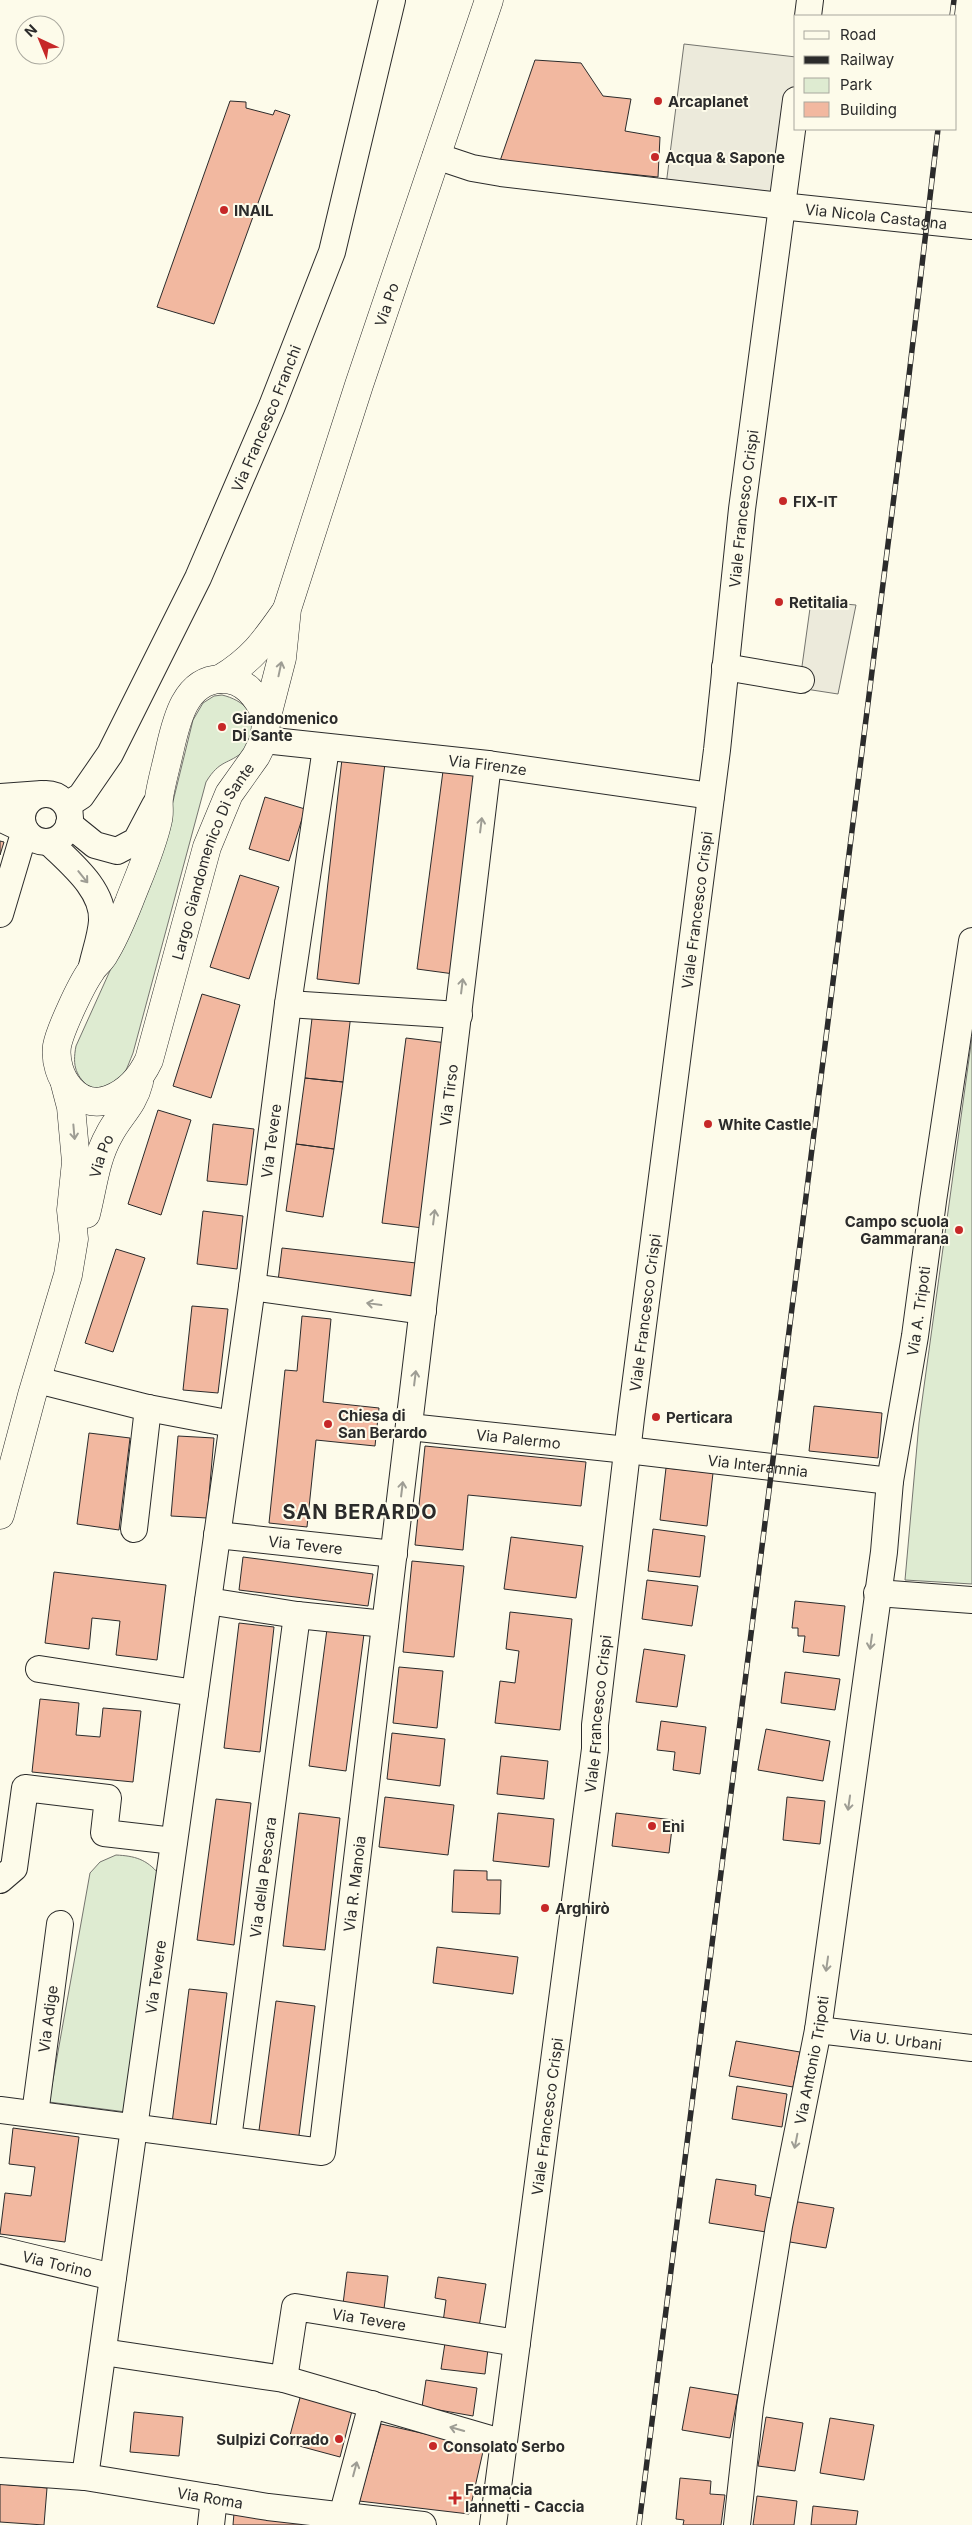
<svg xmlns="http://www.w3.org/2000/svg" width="972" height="2525" viewBox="0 0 972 2525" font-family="Inter,sans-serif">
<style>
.green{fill:#deebd1;stroke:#74746e}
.parking{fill:#eceadb;stroke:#74746e}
.building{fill:#f2b8a0;stroke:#2b2b2b}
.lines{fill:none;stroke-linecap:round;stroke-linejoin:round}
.minor-casing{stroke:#2b2b2b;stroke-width:28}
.major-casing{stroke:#2b2b2b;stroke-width:29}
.minor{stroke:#fdfbea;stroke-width:26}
.major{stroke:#fdfbea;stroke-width:28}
.rail-casing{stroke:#2b2b2b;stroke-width:5.5}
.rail{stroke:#fdfbea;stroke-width:4;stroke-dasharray:11;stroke-linecap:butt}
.oneway{stroke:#9e9d94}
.poi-dot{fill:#c62828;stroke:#fdfbea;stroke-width:2}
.labels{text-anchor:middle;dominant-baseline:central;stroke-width:4;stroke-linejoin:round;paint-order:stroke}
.poi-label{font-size:15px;font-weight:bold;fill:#2b2b2b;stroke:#fdfbea;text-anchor:start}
.street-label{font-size:15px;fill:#2b2b2b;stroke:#fdfbea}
.district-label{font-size:20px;font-weight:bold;letter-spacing:1px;fill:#2b2b2b;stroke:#fdfbea}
</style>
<rect width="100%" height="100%" fill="#fdfbea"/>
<path class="green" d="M222 695C243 700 261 715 251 738 249 742 248 748 244 751 228 765 220 759 206 782L133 1053C121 1083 123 1083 91 1089 76 1076 72 1067 76 1046L141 902 166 830 193 720 203 703 214 696Z
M972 1037V1584L905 1580 919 1423Z
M116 1855C135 1856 146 1859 159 1874L126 2112 49 2102 90 1873 100 1862Z"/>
<path class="parking" d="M684 44 796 57V100L781 206 665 193Z
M811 601 856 605 838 694 799 688Z"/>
<path class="building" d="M535 60 581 63 603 96 631 99 625 131 660 137 658 177 500 161Z
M230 101 246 102V108L273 115 275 110 290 115 214 324 157 307Z
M342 759 385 763 359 984 317 979Z
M443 771 481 776 454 974 417 969Z
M265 797 305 809 289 861 249 849Z
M0 841 4 842 0 855Z
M240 875 279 887 249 979 210 967Z
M202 994 240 1005 211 1098 173 1086Z
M313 1010 351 1014 343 1082 305 1078Z
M406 1038 447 1043 423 1228 382 1223Z
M305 1078 343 1082 334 1149 296 1144Z
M158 1110 191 1120 161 1215 128 1204Z
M213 1124 254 1129 247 1185 207 1181Z
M296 1144 334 1149 323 1217 286 1211Z
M203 1211 243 1216 237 1269 197 1264Z
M282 1248 416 1263 413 1296 278 1281Z
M116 1249 145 1258 113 1352 85 1343Z
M192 1306 228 1309 218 1393 183 1390Z
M302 1316 331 1319 323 1402 379 1408 375 1446 316 1440 307 1527 269 1523 285 1370 297 1371Z
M814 1406 882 1413 878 1458 809 1451Z
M89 1433 130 1438 119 1530 77 1524Z
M178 1436 214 1438 207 1518 171 1516Z
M425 1446 586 1462 581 1506 468 1495 463 1550 415 1545Z
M666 1468 713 1473 707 1526 660 1520Z
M653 1529 705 1536 700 1577 648 1571Z
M511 1537 583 1546 576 1598 504 1589Z
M243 1557 373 1574 368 1606 239 1590Z
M412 1561 464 1566 454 1657 403 1652Z
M54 1572 166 1585 157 1660 116 1655 120 1621 92 1618 89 1649 45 1643Z
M647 1580 698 1586 692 1626 642 1619Z
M795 1601 845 1606 839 1656 803 1652 805 1636H798V1628H792Z
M510 1612 572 1619 560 1730 495 1723 500 1681 515 1683 519 1651 506 1649Z
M239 1623 274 1627 260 1752 224 1748Z
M327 1629 364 1634 346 1771 309 1766Z
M644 1649 685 1655 677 1707 636 1702Z
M399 1667 443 1671 437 1728 393 1723Z
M785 1672 840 1679 835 1710 781 1703Z
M40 1699 79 1703 76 1735 100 1737 103 1708 141 1711 133 1782 32 1772Z
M661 1721 706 1727 700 1774 673 1770 675 1752 657 1750Z
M766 1729 830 1741 823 1781 758 1770Z
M392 1733 445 1739 440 1786 387 1779Z
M501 1756 548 1761 544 1799 497 1794Z
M385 1797 454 1805 448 1855 379 1847Z
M787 1797 825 1801 820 1844 783 1840Z
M216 1799 251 1803 234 1945 197 1940Z
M299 1813 340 1818 325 1950 283 1946Z
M498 1813 554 1819 549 1867 493 1861Z
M616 1813 673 1820 669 1853 612 1846Z
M454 1870 487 1871V1880H501L500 1914 452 1912Z
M437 1947 518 1957 513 1994 433 1983Z
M189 1989 227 1993 210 2127 172 2123Z
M276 2001 315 2006 298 2143 258 2138Z
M736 2041 800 2052 793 2087 729 2076Z
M737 2086 787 2094 782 2127 732 2119Z
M13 2128 79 2137 65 2242 0 2234 5 2193 31 2196 35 2167 9 2164Z
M716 2179 756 2185 755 2195 771 2198 766 2232 709 2223Z
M792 2201 834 2208 826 2248 784 2241Z
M347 2272 388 2276 384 2309 343 2304Z
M438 2277 486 2284 479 2327 443 2322 446 2300 435 2298Z
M445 2343 488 2349 485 2374 441 2369Z
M426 2380 477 2388 473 2416 422 2407Z
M690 2387 738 2395 730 2438 682 2430Z
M301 2394 353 2407 340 2457 288 2443Z
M134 2412 183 2417 179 2456 130 2452Z
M766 2417 803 2423 795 2471 758 2466Z
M830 2418 874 2425 864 2480 820 2473Z
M381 2424 484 2447 469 2514 359 2501Z
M680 2478 711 2481 710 2494 725 2495 721 2525H683L684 2520 676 2519Z
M0 2484 47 2488 44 2525 0 2522Z
M757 2496 797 2501 794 2525H753Z
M813 2506 858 2511 856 2525H811Z
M234 2513 319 2525H233Z"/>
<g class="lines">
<g class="minor-casing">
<g id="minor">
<path d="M808 16 810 0"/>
<path id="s1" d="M436 156 472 168 501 173 781 206 972 226"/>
<path d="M725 667 801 680"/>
<path id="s2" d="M264 740 488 764 711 796"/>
<circle cx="46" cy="818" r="24"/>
<path d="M0 797 42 794"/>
<path id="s3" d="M67 805 81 796 110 754 198 578 272 406 332 252 392 0"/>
<path d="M0 818 25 830 0 914"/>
<path d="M69 824 95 845 117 851 136 841 155 805"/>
<path d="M49 842C69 862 104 889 102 921 101 937 94 955 91 971"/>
<path d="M288 1004 459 1015"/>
<path d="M252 1287 423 1311"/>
<path d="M37 1380 148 1408 232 1424"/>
<path id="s4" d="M409 1427 627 1450 890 1481"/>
<path d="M134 1529 148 1408"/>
<path id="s5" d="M217 1535 394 1554"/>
<path d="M877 1593 972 1600"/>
<path d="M208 1601 297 1615 385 1624"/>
<path d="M39 1669 195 1693"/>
<path d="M0 1880 14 1868 25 1788 108 1798 104 1833 174 1841"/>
<path id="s6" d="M818 2030 972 2048"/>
<path id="s7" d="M0 2110 322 2152 488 764"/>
<path id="s8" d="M35 2114 60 1924"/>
<path id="s9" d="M228 2139 297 1615"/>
<path id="s10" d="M0 2250 113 2277"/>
<path id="s11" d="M103 2352 284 2379 295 2307 517 2343"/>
<path d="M284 2379 504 2443"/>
<path id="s12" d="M0 2471 85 2477 268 2507 423 2525"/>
<path id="s13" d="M85 2477 252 1287 288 1004 326 748"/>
<path d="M342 2516 372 2404"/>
<path d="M211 2525 214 2498"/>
<path id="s14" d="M493 2525 595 1749V1725L631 1418 717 750 742 509 796 100"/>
<path id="s15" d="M737 2525 750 2407 779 2226 818 2030 884 1552 890 1481 915 1336 933 1201 972 941"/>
</g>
</g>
<g class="major-casing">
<g id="major">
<path d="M220 679C253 659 265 641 286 611"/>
<path id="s16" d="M267 716C257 697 245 678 221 679 182 680 175 728 168 757 165 770 161 784 159 798 158 805 160 813 158 820 152 848 139 876 129 902 122 919 115 937 105 953 102 960 95 964 91 971 81 985 60 1030 57 1046 53 1076 78 1112 110 1099 128 1092 141 1077 149 1060L207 847 229 794 256 756 264 740 267 716 282 658 287 609 359 385 489 0"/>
<path id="s17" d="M86 1214C93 1187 95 1160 109 1135 119 1115 133 1106 139 1082"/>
<path d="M0 1515 32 1395 68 1275 74 1239 71 1210 76 1162 71 1107 65 1084"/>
</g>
</g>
<use href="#minor" class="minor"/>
<use href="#major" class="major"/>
<g class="rail-casing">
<path id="rail" d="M952 16 954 0
M639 2525 906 401 938 129"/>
</g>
<use href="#rail" class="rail"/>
</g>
<defs><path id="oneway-shaft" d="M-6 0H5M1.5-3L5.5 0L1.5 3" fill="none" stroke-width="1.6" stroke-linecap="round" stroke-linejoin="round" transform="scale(1.25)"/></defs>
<g class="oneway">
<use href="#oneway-shaft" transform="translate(280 669) rotate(-78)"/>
<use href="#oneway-shaft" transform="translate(481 825) rotate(-83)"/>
<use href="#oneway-shaft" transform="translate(83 877) rotate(51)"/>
<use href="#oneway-shaft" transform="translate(462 986) rotate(-83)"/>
<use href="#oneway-shaft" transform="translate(74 1132) rotate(85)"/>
<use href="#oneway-shaft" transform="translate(434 1217) rotate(-83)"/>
<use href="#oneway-shaft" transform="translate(374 1304) rotate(-172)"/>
<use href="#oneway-shaft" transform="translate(415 1378) rotate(-83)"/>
<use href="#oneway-shaft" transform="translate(402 1489) rotate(-83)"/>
<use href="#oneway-shaft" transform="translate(871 1642) rotate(98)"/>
<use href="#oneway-shaft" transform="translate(849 1803) rotate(98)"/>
<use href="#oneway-shaft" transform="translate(827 1964) rotate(98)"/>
<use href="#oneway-shaft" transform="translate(796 2141) rotate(101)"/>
<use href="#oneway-shaft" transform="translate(457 2429) rotate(-164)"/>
<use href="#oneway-shaft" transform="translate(355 2469) rotate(-75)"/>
</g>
<g class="poi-dot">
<circle cx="658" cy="101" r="5"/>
<circle cx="655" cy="157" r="5"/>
<circle cx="224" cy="210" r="5"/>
<circle cx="783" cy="501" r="5"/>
<circle cx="779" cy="602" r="5"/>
<circle cx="222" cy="727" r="5"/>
<circle cx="708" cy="1124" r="5"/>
<circle cx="959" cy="1230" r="5"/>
<circle cx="656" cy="1417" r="5"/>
<circle cx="328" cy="1424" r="5"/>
<circle cx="652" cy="1826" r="5"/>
<circle cx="545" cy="1908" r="5"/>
<circle cx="339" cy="2439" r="5"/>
<circle cx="433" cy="2446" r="5"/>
<path d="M452.5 2490.5h5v5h5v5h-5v5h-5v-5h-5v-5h5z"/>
</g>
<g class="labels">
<g class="poi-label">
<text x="668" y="101">Arcaplanet</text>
<text x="665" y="157">Acqua &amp; Sapone</text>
<text x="234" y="210">INAIL</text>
<text x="793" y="501">FIX-IT</text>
<text x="789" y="602">Retitalia</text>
<text x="232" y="718">Giandomenico<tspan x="232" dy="17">Di Sante</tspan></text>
<text x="718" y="1124">White Castle</text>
<text x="949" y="1221" text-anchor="end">Campo scuola<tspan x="949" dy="17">Gammarana</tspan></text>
<text x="338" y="1415">Chiesa di<tspan x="338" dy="17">San Berardo</tspan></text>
<text x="666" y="1417">Perticara</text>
<text x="662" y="1826">Eni</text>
<text x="555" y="1908">Arghirò</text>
<text x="329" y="2439" text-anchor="end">Sulpizi Corrado</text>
<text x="443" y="2446">Consolato Serbo</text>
<text x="465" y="2489">Farmacia<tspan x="465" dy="17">Iannetti - Caccia</tspan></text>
</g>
<g class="street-label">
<text stroke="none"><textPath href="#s1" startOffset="445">Via Nicola Castagna</textPath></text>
<text stroke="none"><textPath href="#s16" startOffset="1421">Via Po</textPath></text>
<text stroke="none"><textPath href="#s3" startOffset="438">Via Francesco Franchi</textPath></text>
<text stroke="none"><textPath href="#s14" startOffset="2032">Viale Francesco Crispi</textPath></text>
<text stroke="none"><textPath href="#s2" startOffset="225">Via Firenze</textPath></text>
<text stroke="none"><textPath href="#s16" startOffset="834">Largo Giandomenico Di Sante</textPath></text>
<text stroke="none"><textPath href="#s14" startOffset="1628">Viale Francesco Crispi</textPath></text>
<text stroke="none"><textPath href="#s7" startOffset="1389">Via Tirso</textPath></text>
<text stroke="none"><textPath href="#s13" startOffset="1349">Via Tevere</textPath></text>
<text stroke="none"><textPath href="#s17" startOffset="60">Via Po</textPath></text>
<text stroke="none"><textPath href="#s14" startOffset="1222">Viale Francesco Crispi</textPath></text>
<text stroke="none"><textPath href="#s15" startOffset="1228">Via A. Tripoti</textPath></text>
<text stroke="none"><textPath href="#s4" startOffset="110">Via Palermo</textPath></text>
<text stroke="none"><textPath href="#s4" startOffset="351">Via Interamnia</textPath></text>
<text stroke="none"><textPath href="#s5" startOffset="89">Via Tevere</textPath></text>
<text stroke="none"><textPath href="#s14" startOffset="818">Viale Francesco Crispi</textPath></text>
<text stroke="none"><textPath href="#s9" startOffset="264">Via della Pescara</textPath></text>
<text stroke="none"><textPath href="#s7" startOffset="595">Via R. Manoia</textPath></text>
<text stroke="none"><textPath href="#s13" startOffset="505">Via Tevere</textPath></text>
<text stroke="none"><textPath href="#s8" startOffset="96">Via Adige</textPath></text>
<text stroke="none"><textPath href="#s6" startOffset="78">Via U. Urbani</textPath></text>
<text stroke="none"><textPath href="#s15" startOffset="471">Via Antonio Tripoti</textPath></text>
<text stroke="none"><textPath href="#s14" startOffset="412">Viale Francesco Crispi</textPath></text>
<text stroke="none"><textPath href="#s10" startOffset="59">Via Torino</textPath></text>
<text stroke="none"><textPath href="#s11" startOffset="331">Via Tevere</textPath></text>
<text stroke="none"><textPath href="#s12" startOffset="212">Via Roma</textPath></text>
</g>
<g class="district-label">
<text x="360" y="1512">SAN BERARDO</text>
</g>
</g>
<rect x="794" y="15" width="162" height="115" fill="#fdfbea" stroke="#a9a89e"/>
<rect x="804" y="31" width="25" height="8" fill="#fdfbea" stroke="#a9a89e"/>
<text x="840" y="40" font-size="15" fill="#2b2b2b">Road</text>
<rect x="804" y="56" width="25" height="8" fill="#2b2b2b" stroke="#a9a89e"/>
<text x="840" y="65" font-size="15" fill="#2b2b2b">Railway</text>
<rect x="804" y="78" width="25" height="15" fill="#deebd1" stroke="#a9a89e"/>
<text x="840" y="90" font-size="15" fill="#2b2b2b">Park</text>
<rect x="804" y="102" width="25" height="15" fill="#f2b8a0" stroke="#a9a89e"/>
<text x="840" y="115" font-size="15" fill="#2b2b2b">Building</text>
<g transform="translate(40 40) rotate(316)"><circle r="24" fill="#fdfbea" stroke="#a9a89e"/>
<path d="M0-4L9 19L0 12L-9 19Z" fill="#c62828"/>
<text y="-8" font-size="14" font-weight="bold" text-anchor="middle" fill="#2b2b2b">N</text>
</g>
</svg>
